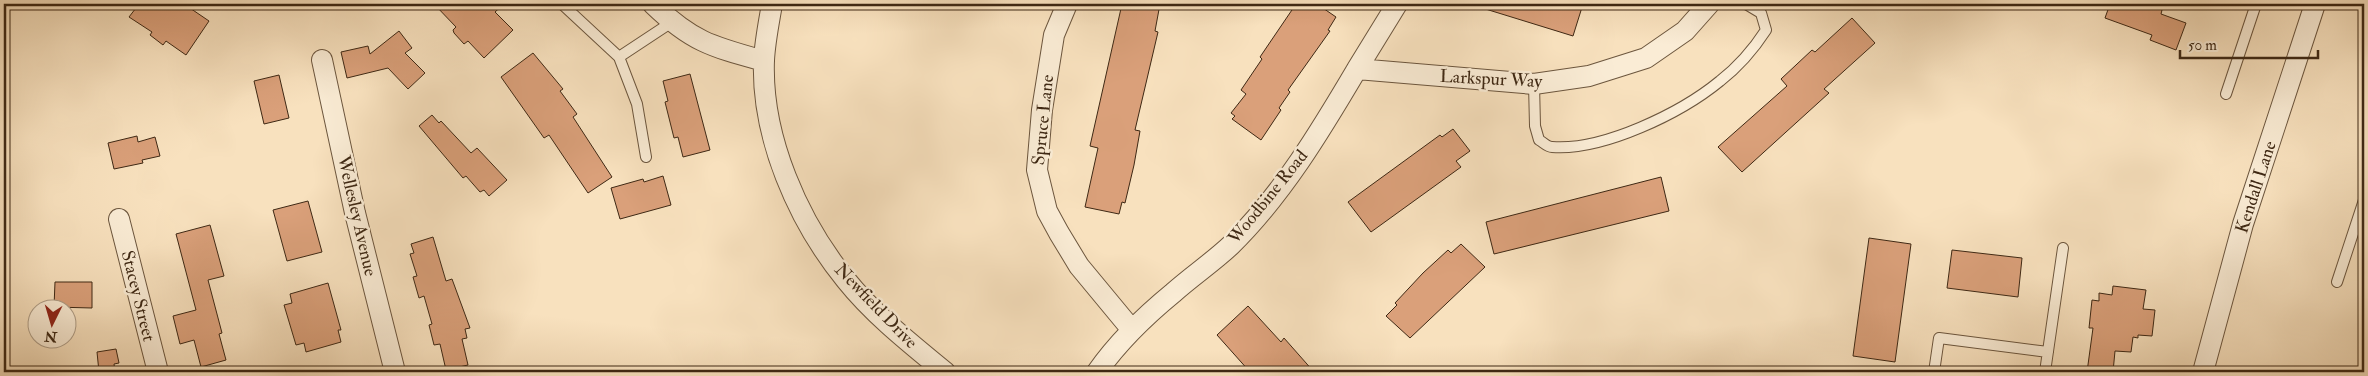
<svg xmlns="http://www.w3.org/2000/svg" width="2368" height="376" viewBox="0 0 2368 376" font-family="'IM FELL Double Pica',serif">
<style>
.building{fill:#daa07a;stroke:#3e2814}
.lines{fill:none;stroke-linecap:round;stroke-linejoin:round}
.lane-casing{stroke:#6c563e;stroke-width:12}
.street-casing{stroke:#6c563e;stroke-width:22}
.lane{stroke:#faecd5;stroke-width:10}
.street{stroke:#faecd5;stroke-width:20}
.labels{text-anchor:middle;dominant-baseline:central;stroke-width:5;stroke-linejoin:round;paint-order:stroke}
.street-label{font-size:18px;fill:#3e2814;stroke:#faecd5}
</style>
<rect width="100%" height="100%" fill="#f8e1be"/>
<filter id="stains"><feTurbulence type="fractalNoise" baseFrequency=".004" numOctaves="4"/><feColorMatrix values="0 0 0 0 .2 0 0 0 0 .09 0 0 0 0 .02 0 0 0 .5 -.17"/></filter>
<radialGradient id="worn" r=".72"><stop offset=".6" stop-color="#630" stop-opacity="0"/><stop offset="1" stop-color="#630" stop-opacity=".3"/></radialGradient>
<path class="building" d="M139 4H184L209 21 186 55 166 41 163 45 150 35 152 32 129 17Z
M434 4H504L495 12 513 30 484 58 468 41 464 44 454 33 453 30 456 27Z
M1122 4H1160L1155 31 1158 32 1135 130 1140 131 1134 165 1125 203 1122 202 1119 214 1085 207 1098 148 1090 146Z
M1296 4H1317L1336 17 1328 30 1330 31 1288 90 1290 92 1279 108 1281 110 1261 140 1232 119 1235 116 1231 113 1246 94 1241 90 1262 59 1260 57Z
M1480 4H1583L1573 36 1479 7Z
M2110 4H2144L2162 10 2161 14 2186 23 2176 50 2150 40 2152 35 2105 18Z
M1852 18 1875 43 1824 89 1829 93 1742 172 1718 147 1787 86 1781 79 1812 50 1815 52Z
M399 31 412 48 405 53 425 73 408 89 388 68 347 78 341 52 368 46 370 54Z
M533 53 563 89 560 91 577 114 573 117 612 177 588 193 549 135 544 138 501 77Z
M690 74 710 150 683 157 678 137 674 138 665 102 668 101 663 81Z
M279 75 289 118 264 124 254 81Z
M432 115 439 123 441 121 471 153 477 148 507 180 489 196 484 190 480 192 466 176 463 178 419 126Z
M1453 129 1470 151 1456 161 1461 167 1371 232 1348 202 1440 135 1442 137Z
M137 136 138 142 155 137 160 156 142 160 143 163 114 169 108 143Z
M663 176 671 205 620 219 611 188 643 179 644 182Z
M1661 177 1669 211 1494 254 1486 222Z
M308 201 322 252 287 261 273 210Z
M210 225 224 276 208 280 222 333 219 334 226 360 201 367 194 340 180 344 173 316 196 310 176 234Z
M433 237 446 281 452 279 470 328 465 329 467 338 462 339 468 365 446 370 440 344 434 345 429 325 432 324 424 296 419 298 413 277 417 276 410 254 414 253 411 244Z
M1869 238 1911 244 1895 362 1853 356Z
M1461 244 1485 267 1410 338 1386 316 1397 305 1395 303 1423 273 1448 250 1451 253Z
M1952 250 2022 258 2018 297 1947 288Z
M55 282H92V308L54 307Z
M328 283 341 330H338L341 342 306 352 304 343 296 345 284 305 292 303 290 294Z
M2113 286 2146 290 2143 309 2155 310 2152 336 2138 335V338L2133 337 2131 352 2115 351 2113 372H2087L2093 328H2089L2092 300 2099 301V293L2112 295Z
M1248 306 1281 342 1284 338 1314 372H1250L1217 335Z
M116 349 119 363 114 364 115 372H99L97 352Z"/>
<g class="lines">
<g class="lane-casing">
<path id="lane" d="M562 4 619 57 637 104 646 157
M619 57 672 22
M1534 84 1535 126 1539 140C1543 142 1547 147 1552 147 1603 151 1681 113 1720 81 1738 67 1753 50 1766 30L1761 13 1746 4
M2226 94 2256 4
M2337 282 2364 200
M1934 372 1939 338 2048 352
M2045 372 2063 248"/>
</g>
<g class="street-casing">
<path id="street" d="M653 4C692 42 713 47 764 61
M772 4C769 22 765 41 764 60 761 137 798 221 846 280 874 315 911 344 945 372
M1067 4 1054 35 1042 110 1037 170 1047 211 1059 233 1079 266 1132 330
M1397 4 1357 69 1534 84 1589 76 1646 58 1685 31 1709 4
M322 60 355 213 395 372
M119 219 158 372
M1097 372C1118 342 1145 316 1173 293 1192 276 1213 262 1231 245 1282 195 1321 130 1357 69
M2203 372 2243 224 2315 4"/>
</g>
<use href="#lane" class="lane"/>
<use href="#street" class="street"/>
</g>
<g class="labels">
<g class="street-label">
<text transform="translate(1491 79) rotate(3)">Larkspur Way</text>
<text transform="translate(1043 120) rotate(-84)">Spruce Lane</text>
<text transform="translate(2256 187) rotate(-72)">Kendall Lane</text>
<text transform="translate(1268 197) rotate(-51)">Woodbine Road</text>
<text transform="translate(357 216) rotate(77)">Wellesley Avenue</text>
<text transform="translate(138 296) rotate(76)">Stacey Street</text>
<text transform="translate(876 306) rotate(46)">Newfield Drive</text>
</g>
</g>
<rect width="2368" height="376" fill="none" stroke="#f8e1be" stroke-width="20"/>
<rect x="5" y="5" width="2358" height="366" fill="none" stroke="#3e2814" stroke-width="2.5"/>
<rect x="10" y="10" width="2348" height="356" fill="none" stroke="#3e2814"/>
<g transform="translate(52 324) rotate(185)"><circle r="24" fill="#faecd5" stroke="#af9e88"/>
<path d="M0-4L9 19L0 12L-9 19Z" fill="#8f2418"/>
<text y="-8" font-size="14" font-weight="bold" text-anchor="middle" fill="#3e2814">N</text>
</g>
<path d="M2180 50v8h138v-8" fill="none" stroke="#3e2814" stroke-width="2.5"/>
<text x="2188" y="50" font-size="15" fill="#3e2814" stroke="#faecd5" stroke-width="4" paint-order="stroke">50 m</text>
<rect width="100%" height="100%" filter="url(#stains)"/>
<rect width="100%" height="100%" fill="url(#worn)"/>
</svg>
